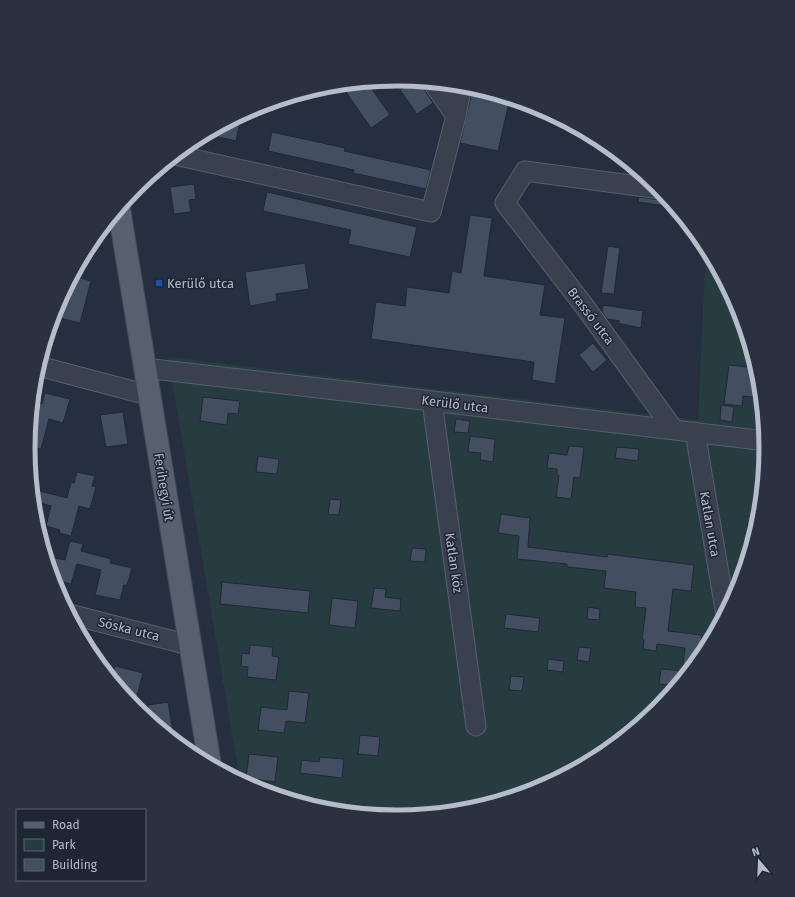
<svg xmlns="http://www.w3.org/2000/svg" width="795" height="897" viewBox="0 0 795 897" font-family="'Fira Sans',sans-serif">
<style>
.green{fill:#273c40}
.building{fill:#444e61;stroke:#202836}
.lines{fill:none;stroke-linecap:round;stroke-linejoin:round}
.minor-casing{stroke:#575f6d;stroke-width:21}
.major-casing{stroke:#424a58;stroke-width:24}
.minor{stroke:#39414f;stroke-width:19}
.major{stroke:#57606f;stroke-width:22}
.transit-dot{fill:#1a4fb4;stroke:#1e2634;stroke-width:1.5}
.labels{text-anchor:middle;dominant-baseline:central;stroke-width:3;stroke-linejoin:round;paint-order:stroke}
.poi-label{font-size:13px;fill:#b5bcca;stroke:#1e2634;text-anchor:start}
.street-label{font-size:13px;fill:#b5bcca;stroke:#1e2634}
.rim{fill:none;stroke:#b5bcca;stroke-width:5}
</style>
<rect width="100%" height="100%" fill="#252f3f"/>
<path class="green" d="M706 245 739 307 760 377 767 449 760 521 739 590 705 654 659 710 603 756 539 790 469 811 397 818 325 811 256 790 240 781 168 357 698 420Z"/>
<path class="building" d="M414 81H421L424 89 433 103 417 114 400 90Z
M367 82 390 115 371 128 341 85Z
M473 87 510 98 498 151 460 143Z
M233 120 240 121 236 141 206 134Z
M272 132 345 148 344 151 431 170 426 189 353 173 354 170 268 151Z
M194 184 196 199 189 200 191 212 174 214 170 187Z
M267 192 417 227 410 257 348 244 351 230 263 211Z
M639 197 660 200 667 198 666 206 638 202Z
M470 215 492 218 484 276 545 285 540 315 565 318 555 384 532 380 534 362 371 339 376 302 405 306 407 287 449 293 452 271 461 273Z
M608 246 620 248 614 294 601 293Z
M305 263 309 289 276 294 277 301 250 306 245 272Z
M74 276 91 281 80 323 60 318 65 298 68 299Z
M603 305 643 311 641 328 617 323 620 321 607 319 602 312Z
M593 343 607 360 593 372 579 355Z
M729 365 757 368 760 377 762 398 743 396 742 406 724 404Z
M45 393 70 399 63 423 49 419 41 449 28 446 29 437 38 403 42 404Z
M203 397 240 401 238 414 228 413 227 425 200 421Z
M721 405 734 407 732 422 720 420Z
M123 412 128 444 106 447 100 415Z
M456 419 470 421 468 433 454 432Z
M470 436 495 439 493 462 480 460 481 453 468 452Z
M569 446 584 447 580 478 574 477 571 499 556 497 559 475H557V469L547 468 549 453 567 455Z
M617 447 639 449 638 461 615 458Z
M258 456 279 459 277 474 256 472Z
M77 472 95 476 92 486 96 487 90 509 79 506 71 536 59 533 60 530 46 526 51 506 33 501 32 489 67 498 71 482 74 483Z
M330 499 341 500 339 515 328 514Z
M501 514 530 518 528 547 607 557 608 554 694 565 691 591 673 589 668 631 702 635 698 662 678 686 659 684 661 669 682 671 685 648 657 644 656 651 643 649 644 640 642 639 646 608 635 607 636 592 604 588 606 571 567 567V564L517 559 519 536 498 533Z
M748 516H760L751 550H747Z
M70 541 83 544 81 551 111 559 110 563 132 568 127 585H124L120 600 95 595 101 570 77 564 71 584 53 579 51 573 55 558 65 560Z
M412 548 426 549 425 562 410 561Z
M222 582 310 591 308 613 220 604Z
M374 588 386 589 385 597 401 599 400 611 371 608Z
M332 598 358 601 355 628 329 625Z
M588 607 600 609 599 620 587 619Z
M506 614 540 618 538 632 504 628Z
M250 645 273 647 272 656 279 657 276 680 247 677 248 667 241 666 242 653 249 654Z
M579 647 591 648 589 662 577 660Z
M548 659 564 661 563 672 547 670Z
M115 666 143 673 136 700 126 697 111 680Z
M511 676 524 677 522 691 509 690Z
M289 691 309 693 305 723 286 721 284 733 258 730 261 707 287 710Z
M168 702 175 742 151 722 148 705Z
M360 735 380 737 378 756 358 754Z
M249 754 278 757 275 782 246 778Z
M320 757 344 759 342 778 300 773 302 760 319 762Z"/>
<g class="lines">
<g class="minor-casing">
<path id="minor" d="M433 83 456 116
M175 155 431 212 456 116 462 85
M661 189 525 171 505 203 585 307 674 430
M38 366 148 395
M144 368 432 401 766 441
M432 401 476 726
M695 432 726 615
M69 614 189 645"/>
</g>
<g class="major-casing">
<path id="major" d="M119 209 210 765"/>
</g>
<use href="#minor" class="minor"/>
<use href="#major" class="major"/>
</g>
<rect class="transit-dot" x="155" y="279" width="8" height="8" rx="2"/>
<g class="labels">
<g class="poi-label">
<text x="167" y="283">Kerülő utca</text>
</g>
<g class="street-label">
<text transform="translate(591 316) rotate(53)">Brassó utca</text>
<text transform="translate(455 404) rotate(7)">Kerülő utca</text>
<text transform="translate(164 487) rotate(81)">Ferihegyi út</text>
<text transform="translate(710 524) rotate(80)">Katlan utca</text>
<text transform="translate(454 563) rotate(82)">Katlan köz</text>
<text transform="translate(129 629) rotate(14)">Sóska utca</text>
</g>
</g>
<path d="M0 0H795V897H0ZM35 448a362 362 0 1 1 724 0a362 362 0 1 1-724 0Z" fill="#2a3240" fill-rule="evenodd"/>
<path class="rim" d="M35 448a362 362 0 1 1 724 0a362 362 0 1 1-724 0Z"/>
<rect x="16" y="809" width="130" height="72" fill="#1e2634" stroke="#5a6270"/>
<rect x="24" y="822" width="20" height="6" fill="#57606f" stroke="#5a6270"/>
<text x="52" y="829" font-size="12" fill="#b5bcca">Road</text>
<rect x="24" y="839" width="20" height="12" fill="#273c40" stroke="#5a6270"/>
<text x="52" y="849" font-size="12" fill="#b5bcca">Park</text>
<rect x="24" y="859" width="20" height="12" fill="#444e61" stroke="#5a6270"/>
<text x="52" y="869" font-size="12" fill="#b5bcca">Building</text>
<g transform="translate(759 861) rotate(341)" stroke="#1e2634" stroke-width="3" paint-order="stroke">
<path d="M0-3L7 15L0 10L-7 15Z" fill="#b5bcca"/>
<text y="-6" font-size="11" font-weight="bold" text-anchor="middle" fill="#b5bcca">N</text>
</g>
</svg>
